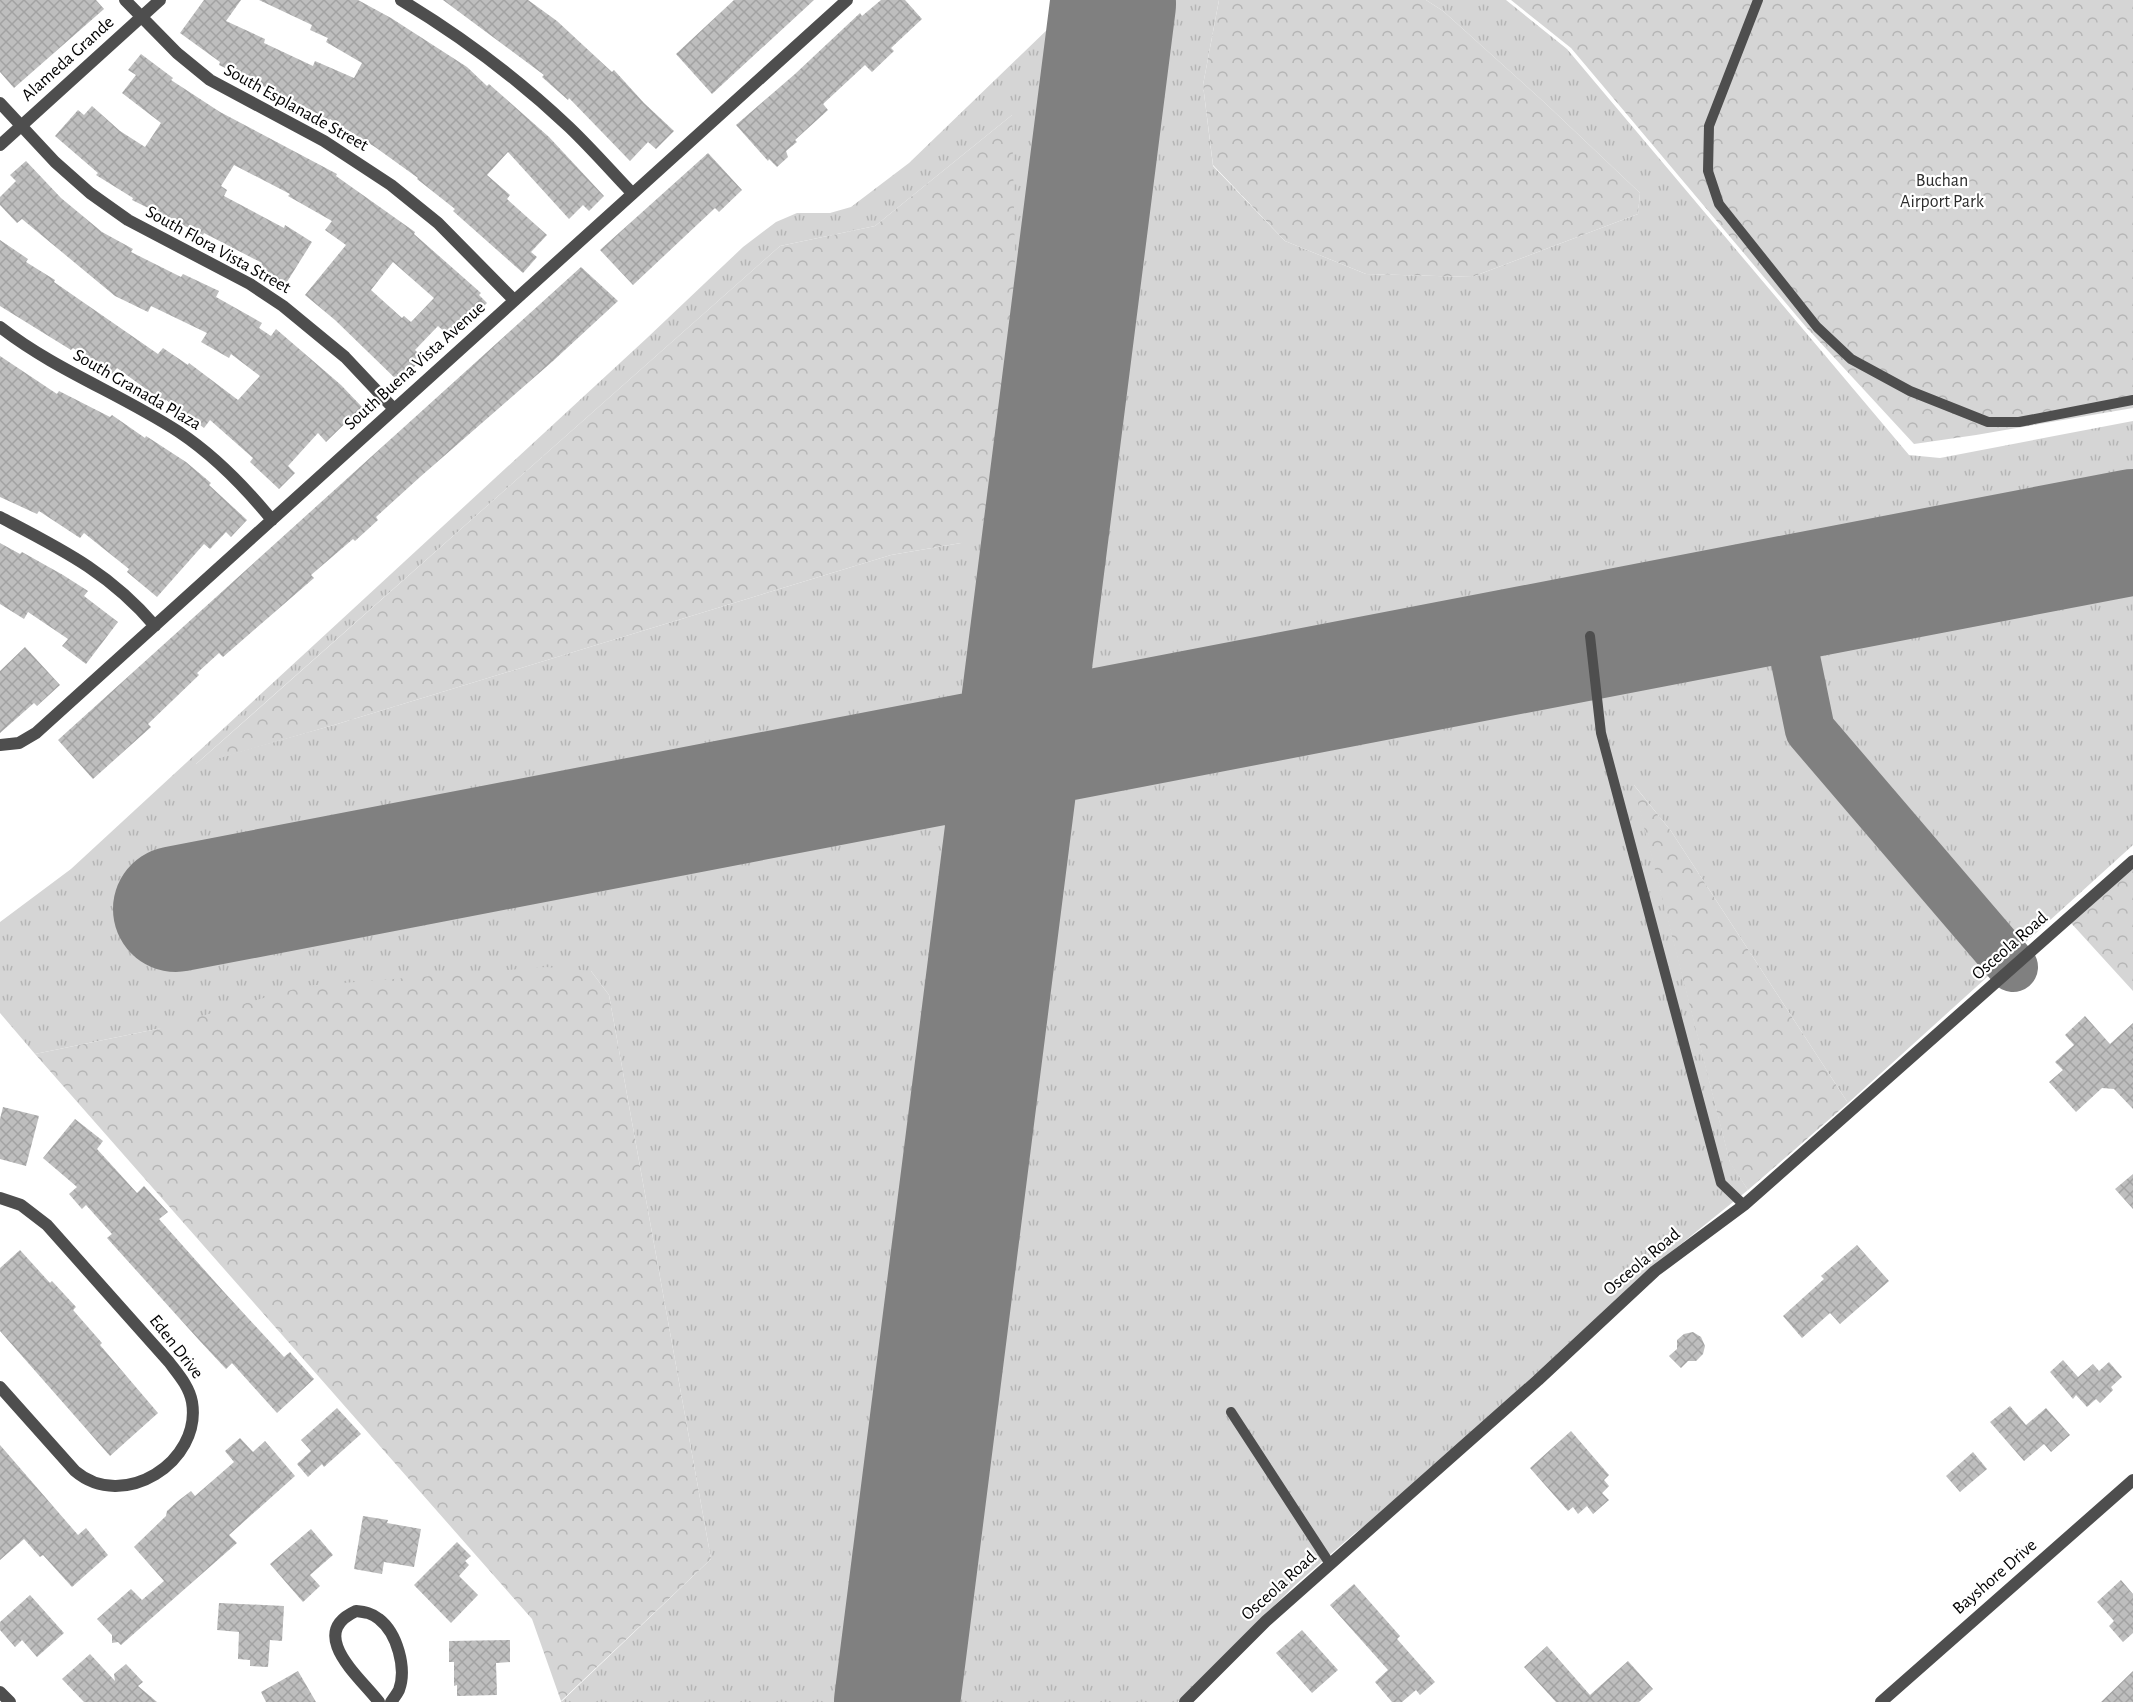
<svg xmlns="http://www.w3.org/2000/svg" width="2133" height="1702" viewBox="0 0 2133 1702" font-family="'Alegreya Sans',sans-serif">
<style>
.grass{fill:url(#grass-tufts);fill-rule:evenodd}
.forest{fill:url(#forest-crowns)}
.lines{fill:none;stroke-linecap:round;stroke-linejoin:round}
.taxiway{stroke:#808080;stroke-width:50}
.runway{stroke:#808080;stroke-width:126}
.building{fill:url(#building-cross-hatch);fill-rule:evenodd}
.service{stroke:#4e4e4e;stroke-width:10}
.minor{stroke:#4e4e4e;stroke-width:12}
.labels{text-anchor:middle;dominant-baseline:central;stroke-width:4.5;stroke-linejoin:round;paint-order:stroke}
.street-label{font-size:18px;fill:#000;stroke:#fff}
.park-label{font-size:18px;fill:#2c2c2c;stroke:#fff}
</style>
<defs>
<pattern id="grass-tufts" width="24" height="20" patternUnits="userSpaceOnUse" patternTransform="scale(1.5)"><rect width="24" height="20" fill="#d5d5d5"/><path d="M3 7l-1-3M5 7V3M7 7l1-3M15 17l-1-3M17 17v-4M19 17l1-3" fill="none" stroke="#b5b5b5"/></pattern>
<pattern id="forest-crowns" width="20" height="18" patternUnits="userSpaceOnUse" patternTransform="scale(1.5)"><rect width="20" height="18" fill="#d5d5d5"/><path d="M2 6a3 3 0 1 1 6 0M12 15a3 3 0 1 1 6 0" fill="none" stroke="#b5b5b5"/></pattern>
<pattern id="building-cross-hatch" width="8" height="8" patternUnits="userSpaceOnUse" patternTransform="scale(1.5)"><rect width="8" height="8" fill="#bebebe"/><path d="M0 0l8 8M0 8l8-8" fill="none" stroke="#a2a2a2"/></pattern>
</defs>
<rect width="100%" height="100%" fill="#fff"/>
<path class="grass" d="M1078 0H1219L1203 85 1213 166 1285 241 1366 274 1472 277 1638 214 1640 193 1545 103 1443 11 1426 0H1506L1567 49 1909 455 1940 458 2133 421V845L1848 1103 1671 831 1634 785 1730 1162 1748 1190 1640 1277 1512 1396 1369 1523 1355 1533 1294 1586 1178 1702H561L711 1559 609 995 591 971 157 1029 35 1054 0 1013V922L71 869 647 338 743 247 776 222 797 213H830L851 207 909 163ZM1012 115 961 543 891 555 334 725 196 764 780 246 875 226Z"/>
<path class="forest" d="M1219 0H1426L1443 11 1545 103 1640 193 1638 214 1472 277 1366 274 1285 241 1213 165 1203 85Z
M1511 0H2133V408L1976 435 1914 444 1806 327 1571 48Z
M1012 115 1015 257 1008 491 961 543 891 555 334 725 195 765 780 246 875 226Z
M1633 784 1671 831 1848 1103 1748 1190 1730 1163Z
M2133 866V991L2071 923Z
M546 967 591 971 609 995 711 1559 561 1701 532 1619 35 1054 157 1029 305 986Z"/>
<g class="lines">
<path class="taxiway" d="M1783 599 1810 730 2013 967"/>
<path class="runway" d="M176 909 2133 532
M897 1702 1113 4"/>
</g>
<path class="building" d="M0 0H96L104 9 14 88 0 72Z
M204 0H241L226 21 265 39 264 43 313 66 315 61 354 78 362 63 326 42 328 38 310 30 312 25 259 0H358L391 18 467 67 487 86 489 84 549 137 604 196 589 211 583 205 569 219 508 152 487 175 510 195 507 199 547 235 531 252 537 257 523 273 453 211 455 209 417 179 418 178 375 147 330 119 329 120 292 100 219 65 220 62 180 33Z
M443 0H528L557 21 612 72 614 70 644 103 674 131 656 149 648 142 630 161 569 98 568 100 542 77 544 75Z
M734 0H814L712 94 676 54Z
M881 0H905L922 19 891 48 894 51 872 72 865 65 823 104 828 110 795 140 797 142 786 151 788 157 777 167 769 159 768 161 736 125 795 74 860 13 862 16Z
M141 54 173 78 171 80 220 112 337 174 336 176 415 232 414 234 481 293 479 295 487 303 451 338 438 326 415 350 423 358 399 382 335 320 305 295 346 245 325 230 332 221 288 196 290 194 234 165 221 186 227 190 224 196 284 228 285 225 312 242 285 285 258 269 262 263 204 233 203 235 132 200 133 198 96 175 98 173 55 136 78 110 84 115 92 106 120 131 145 147 161 123 122 93 136 75 128 70ZM393 262 434 298 411 322 404 316 402 318 371 290Z
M708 153 742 190 719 212 715 208 633 285 600 250Z
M26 161 61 198 102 232 133 249 131 252 181 277 183 274 219 291 216 297 262 323 259 328 271 336 276 329 341 385 362 407 326 442 318 433 288 466 295 473 279 489 250 462 253 458 210 420 204 428 166 400 164 402 117 368 112 374 73 348 71 350 0 306V240L28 259 26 262 55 280 54 282 158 354 163 348 188 365 189 363 238 400 260 376 231 354 229 358 201 342 207 333 151 306 148 312 115 296 22 219 17 223 0 205V197L16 181 10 175Z
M581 267 618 301 553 361 420 477 376 517 378 520 355 541 353 539 311 575 314 578 223 657 219 653 197 673 199 675 148 724 151 727 93 779 58 740Z
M0 356 57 394 59 391 110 417 112 415 145 438 146 436 186 462 211 483 209 485 247 520 231 537 226 532 210 549 204 544 157 597 127 572 129 569 84 533 80 538 39 511 37 514 0 497Z
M0 543 20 554 22 552 63 575 88 591 84 596 118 622 86 664 62 646 68 639 28 612 24 619 0 604Z
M25 647 60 685 37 706 34 703 0 733V671Z
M2085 1016 2110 1044 2133 1023V1109L2114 1089 2102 1088 2076 1112 2049 1082 2063 1070 2055 1062 2074 1045 2065 1035Z
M3 1107 39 1116 26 1166 0 1159V1119Z
M75 1119 103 1141 97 1149 137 1193 144 1186 168 1212 159 1219 224 1292 284 1357 290 1352 314 1379 277 1413 232 1363 226 1369 199 1340 107 1238 112 1234 86 1205 82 1209 69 1194 77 1187 43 1158Z
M2133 1174V1209L2115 1189Z
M1857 1245 1889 1281 1840 1324 1830 1313 1802 1338 1783 1316 1824 1279 1821 1276Z
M20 1250 50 1283 52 1281 76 1307 73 1310 102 1343 100 1345 158 1413 110 1456 0 1331V1268Z
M1693 1332 1701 1337 1705 1346 1703 1354 1696 1361H1688L1681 1368 1669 1356 1677 1349V1340L1684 1334Z
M2063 1360 2078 1377 2093 1364 2099 1371 2109 1362 2122 1377 2111 1387 2113 1390 2100 1403 2096 1399 2087 1407 2076 1395 2073 1399 2050 1372Z
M2010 1406 2026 1425 2046 1408 2070 1435 2051 1452 2044 1444 2024 1461 1990 1422Z
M337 1408 361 1434 324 1467 322 1464 308 1477 297 1464 311 1451 301 1440Z
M1571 1431 1609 1475 1604 1480 1609 1486 1602 1493 1609 1500 1593 1514 1587 1506 1578 1514 1573 1507 1568 1511 1530 1468Z
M240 1438 253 1452 265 1441 295 1476 229 1535 237 1543 121 1645 118 1642 112 1643V1635L97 1619 131 1589 142 1600 164 1581 134 1547 166 1516 167 1511 178 1501 191 1491 195 1496 234 1462 225 1451Z
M0 1445 78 1535 86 1528 108 1555 72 1587 43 1555 40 1557 24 1539 0 1560Z
M1973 1452 1987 1469 1960 1492 1946 1476Z
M363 1516 388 1520 387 1523 421 1529 414 1567 384 1562 382 1574 354 1569Z
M311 1529 333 1555 310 1575 320 1586 303 1602 270 1564Z
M457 1542 471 1556 465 1561 469 1565 459 1576 478 1595 451 1623 414 1585Z
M2121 1580 2133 1594V1633L2123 1642 2109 1626 2114 1621 2097 1602Z
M1354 1584 1400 1636 1397 1639 1435 1682 1420 1695 1416 1690 1402 1702H1392L1375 1682 1388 1670 1330 1605Z
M30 1595 64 1633 37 1657 22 1640 15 1647 0 1630V1622Z
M219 1603 284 1606 282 1641 270 1640 268 1667 250 1666V1660L238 1659 239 1632 217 1630Z
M1302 1630 1338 1670 1312 1693 1276 1653Z
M510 1640V1662L496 1663 497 1695 457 1696V1685L454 1686V1662H449V1641Z
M1547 1646 1590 1695 1628 1661 1653 1689 1639 1702H1556L1524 1667Z
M90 1654 115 1681 114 1674 126 1664 143 1682 138 1686 157 1702H84L62 1679Z
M298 1671 316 1702H266L261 1692Z
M2133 1671V1702H2101Z"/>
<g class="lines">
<path class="service" d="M1758 0 1709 126 1708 171 1719 204 1817 327 1851 359 1910 391 1988 422H2019L2133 400
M1590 636 1601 733 1721 1183 1744 1205
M1231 1412 1330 1564"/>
<path class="minor" d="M125 0 177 53 210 80 324 141 391 185 438 223 514 300
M401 0C461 36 518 79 569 127 591 148 611 171 632 193
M0 103 55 162 90 193 128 220 250 284 283 306 345 357 394 409
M0 145 160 0
M0 327C55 370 121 394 179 432 215 456 245 487 272 520
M0 517C61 549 109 572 155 626
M0 745 19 743 36 733 847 0
M0 1198 21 1205 47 1225 169 1362C178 1374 189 1386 192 1402 202 1462 123 1512 75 1471L0 1387
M0 1692 10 1702
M379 1702C360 1677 306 1634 356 1611 365 1612 372 1613 379 1619 397 1633 407 1668 399 1690 397 1694 394 1698 391 1702
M1185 1702 1266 1621 1538 1380 1655 1271 1744 1205 2133 861
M1881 1702 2133 1480"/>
</g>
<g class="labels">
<g class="street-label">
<text transform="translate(68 59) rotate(-42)">Alameda Grande</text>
<text transform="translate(296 108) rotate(29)">South Esplanade Street</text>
<text transform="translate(218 250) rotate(29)">South Flora Vista Street</text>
<text transform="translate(415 366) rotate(-42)">South Buena Vista Avenue</text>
<text transform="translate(137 390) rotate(30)">South Granada Plaza</text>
<text transform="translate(2010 946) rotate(-41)">Osceola Road</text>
<text transform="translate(1642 1262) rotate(-40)">Osceola Road</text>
<text transform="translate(176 1347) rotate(52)">Eden Drive</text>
<text transform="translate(1995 1577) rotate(-41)">Bayshore Drive</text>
<text transform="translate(1279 1586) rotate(-42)">Osceola Road</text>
</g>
<g class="park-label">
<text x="1942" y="181">Buchan<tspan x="1942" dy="21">Airport Park</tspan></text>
</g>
</g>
</svg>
